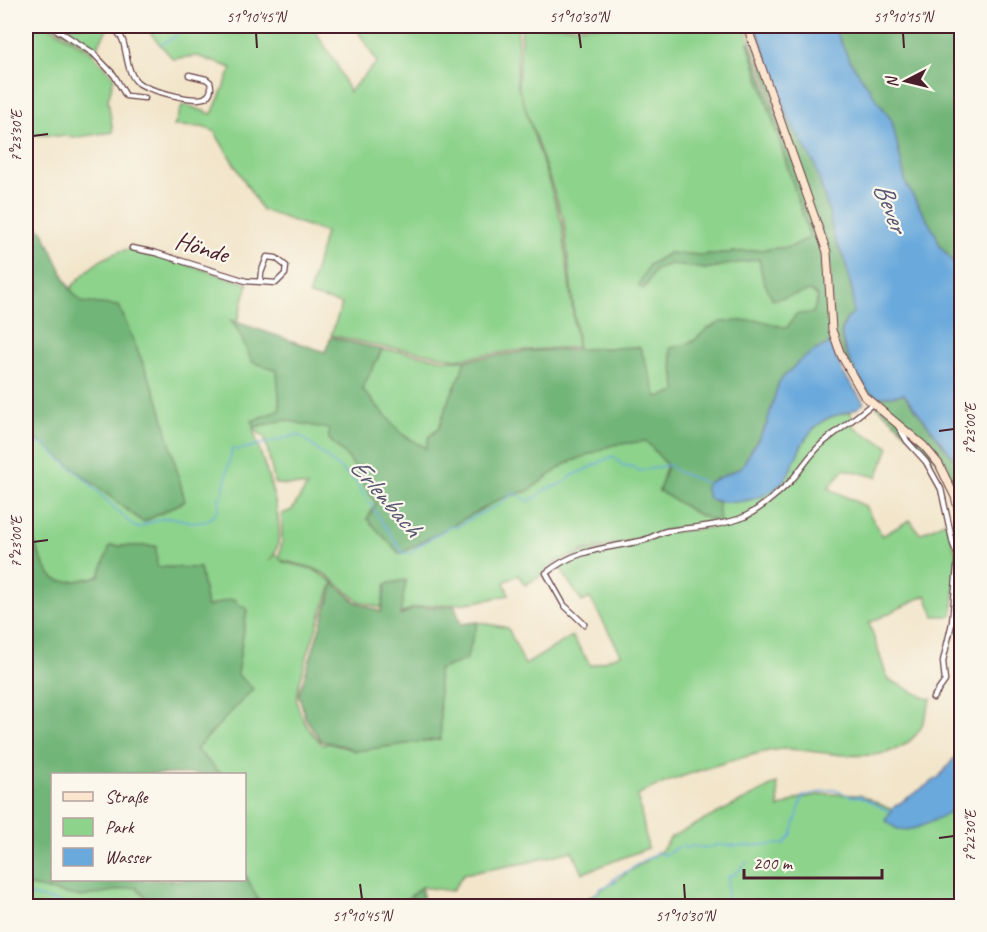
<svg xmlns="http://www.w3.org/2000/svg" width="987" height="932" viewBox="0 0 987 932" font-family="Caveat,sans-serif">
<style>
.green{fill:#8dd38c;stroke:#6c795c;stroke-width:1.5;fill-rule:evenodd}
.forest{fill:#72b578;stroke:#5e6a52;stroke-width:1.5}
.water{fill:#69a9dc;stroke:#5a6484;stroke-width:1.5}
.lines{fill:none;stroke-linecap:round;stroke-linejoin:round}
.stream{stroke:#69a9dc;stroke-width:1.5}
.street-casing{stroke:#633d43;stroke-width:7}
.secondary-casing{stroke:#633d43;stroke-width:9}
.street{stroke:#fff;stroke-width:4.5}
.secondary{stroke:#fce5cf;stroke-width:7}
.ticks{fill:none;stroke:#4a1f2b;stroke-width:2}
.labels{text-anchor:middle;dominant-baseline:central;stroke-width:4.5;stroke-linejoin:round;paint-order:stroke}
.street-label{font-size:26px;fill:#4a1f2b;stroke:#fbf7ec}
.water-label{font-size:27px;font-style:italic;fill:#565672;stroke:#fbf7ec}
.neatline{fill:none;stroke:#4a1f2b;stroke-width:2}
.ticks-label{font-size:15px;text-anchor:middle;fill:#4a1f2b}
</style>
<rect width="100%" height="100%" fill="#fbf7ec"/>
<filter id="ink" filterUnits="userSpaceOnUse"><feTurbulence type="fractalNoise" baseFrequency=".0167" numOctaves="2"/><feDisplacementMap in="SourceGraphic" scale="12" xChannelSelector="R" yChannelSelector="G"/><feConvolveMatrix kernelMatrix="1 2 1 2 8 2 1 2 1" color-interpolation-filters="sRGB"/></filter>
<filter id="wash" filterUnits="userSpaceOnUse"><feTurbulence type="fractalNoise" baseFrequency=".008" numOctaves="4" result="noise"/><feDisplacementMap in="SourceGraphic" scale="24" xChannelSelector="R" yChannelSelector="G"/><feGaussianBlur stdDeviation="1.35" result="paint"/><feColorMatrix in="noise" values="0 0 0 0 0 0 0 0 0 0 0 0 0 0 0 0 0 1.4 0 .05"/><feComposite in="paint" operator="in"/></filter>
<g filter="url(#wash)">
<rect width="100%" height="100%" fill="#f2e5ca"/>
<path class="green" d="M26 26H49L93 54 114 77 108 100 113 132 78 137 26 134Z
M54 26H109L94 52Z
M136 26H312L336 63 349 92 377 62 355 26H518L517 84 520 94 518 83 522 26H744L750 42 748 43 810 238 791 247 702 255 669 253 649 265 644 289 655 270 670 264 705 269 759 259 763 280 810 291 818 296 813 313 787 328 695 340 670 353 677 392 657 398 640 347 578 349 564 221 521 95 562 223 577 347 513 351 456 359 403 349 383 347 331 335 342 304 309 295 325 232 262 210 214 131 202 127 174 126 183 104 212 114 232 68 197 56 173 59 144 26Z
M132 249 151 253 248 284 237 322 231 321 237 329 252 362 277 370 280 410 252 421 254 427 284 420 329 429V439L350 460 376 504 367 519 400 554 502 498 528 491 565 464 612 445 647 441 667 465 659 491 699 515 719 522 718 502C742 504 776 497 788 473 799 452 805 430 828 418 836 414 843 414 851 412L853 427 889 447 877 477 844 469 828 488 865 506 882 536 910 520 920 534 948 520 953 545 958 556 952 616H934L926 595 869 623 888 680C902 684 920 698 931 699 928 709 925 720 920 729 893 772 826 750 786 749 764 748 654 783 638 796L648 848 583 873 572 851 525 863 464 874 452 891 421 887 400 906H261L245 874 244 774H221L196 749 252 689 237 674 247 610 234 601 237 599 207 607 200 568 156 567 155 546H111L99 576C50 588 52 584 33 540L26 537V431L143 522 185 501 159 402 119 306 82 303 70 289C86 270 107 251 132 249ZM253 428 265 438 275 484 307 486 292 510 282 514V543L279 556 275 555 269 561C271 558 273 557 274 555 291 526 260 457 253 428ZM720 523 719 527 666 532 644 542 585 552 558 565 582 602 590 598 621 654 591 666 572 636 525 665 508 628 478 622 466 660 438 670 441 739 356 751 328 743 323 745C311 733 300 719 297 702 295 685 325 603 333 582L313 569 283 562 279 557 281 560 313 568 325 574 359 601 381 608 386 584 406 581 400 614C421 603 434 606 456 604 474 603 491 599 509 595L504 582 518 575 525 585 539 577 556 562 585 550 644 539 666 530Z
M382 350 400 351 445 360H465L460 377 448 401 439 428 429 437 427 449 403 435 362 389Z
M777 783 779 808 800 798 825 794 861 795 892 810 890 812 907 830 923 825 961 804V906H576L662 850 671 837Z
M26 885 81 897 135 887 156 906H26Z"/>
<path class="forest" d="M748 26H755L787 116 814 163 829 212 833 235 845 261 853 294V313C846 319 842 324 841 333 841 347 862 390 876 395 883 398 896 395 904 394L961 468V515L939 463 865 395 848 367 834 333 830 264Z
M833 26H961V278L951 259 940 246 936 235 906 185 892 121 850 61Z
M750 42 823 247 834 343 814 351 797 363 779 382 766 426 741 468 707 483 709 499 718 502 720 523 699 515 659 491 667 465 646 441 612 445 565 464 528 491 502 498 400 554 367 519 376 504 350 460 329 439V429L284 420 254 427 252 421 280 410 277 370 252 362 237 329 230 320 325 352 331 337 382 350 362 389 403 435 426 448 429 437 439 428 448 401 460 377 465 360 530 351 640 347 657 397 677 392 670 348 691 343 707 329 721 322 759 320 787 328 796 314 813 313 818 296 810 291 773 300 763 280 759 259 705 269 670 264 655 270 644 289 638 286 649 265 669 253 702 255 791 247 810 237 748 43Z
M26 214 43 232 70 289 82 302 119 306 159 402 185 501 143 522 26 431Z
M26 537 33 540C52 583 50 588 99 576L110 546H156L157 567 200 568 207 607 231 599 247 609 237 674 253 689 196 749 221 774H52V880H244L245 874 261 906H156L135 887 81 897 26 885Z
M406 580 400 616 414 608 455 606 461 624 478 622 466 660 438 670 441 739 356 751 344 746 321 741 305 717 299 694 334 583 356 602 381 612 386 584Z
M421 887 425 906H400Z"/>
<path class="water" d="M756 26H833L850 61 892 121 906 184 936 235 940 246 951 259 961 278V468L904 394C897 395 884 398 877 396 863 392 840 346 842 332 843 323 847 319 853 313V294L845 261 833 235 829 212 814 163 787 116Z
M830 343 843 373 864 403C852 415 836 412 823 421 800 438 800 453 788 474 773 500 734 507 709 499L705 488 707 483 741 468 766 426 779 382 797 363 814 351Z
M961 750V804C947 814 915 834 898 829 893 827 889 824 885 820L895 806 938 778Z"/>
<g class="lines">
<path class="stream" d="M162 44 174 37 187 26
M26 426 37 443 47 446 52 452 83 477 133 526 138 528C149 523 158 518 170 518 186 518 201 530 215 514 219 509 220 503 219 497L222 496 232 449 238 450 297 435 302 437 355 481 403 553H411L420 545 451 526 458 527C472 515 490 511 504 501 509 497 510 494 516 493L529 502 533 498 538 497 542 491 563 483 572 476 613 456 622 465 633 467 639 471 669 465 678 472 707 483
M26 897 33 896 77 906
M123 906 134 903 144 906
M584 906 601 888 617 882 612 880C617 874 623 874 630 870 639 864 642 859 653 857L656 852 665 855 678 847 683 846 686 849 690 846 707 848 717 845 745 846 784 844 791 836 803 796C812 795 823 790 832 790 842 791 850 799 860 796L890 812
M591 906 592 898
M729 906 727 901 728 877 735 874 747 862"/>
</g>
</g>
<g filter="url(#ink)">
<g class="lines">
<g class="street-casing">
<path id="street" d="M51 26 93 53 114 75 126 96 145 98
M113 26C116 31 121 35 123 41 127 54 127 71 136 81 145 90 193 102 204 98 211 95 212 88 210 82L206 79 189 75
M132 248 156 253 246 281 276 283 285 274 286 266 276 258 267 257 261 273 260 282
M898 426 907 441 926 462 941 489 953 544 958 556
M584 624 564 605 546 573C576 549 603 549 641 541 650 539 658 533 667 531 691 527 715 527 739 519 754 514 778 494 790 482 802 469 811 452 825 441 841 428 857 417 872 404
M933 698 945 681 943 661 952 623 958 556"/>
</g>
<g class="secondary-casing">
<path id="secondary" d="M747 26 827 252 832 330 841 355 864 396 924 446 939 464 955 497 962 523"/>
</g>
<use href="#street" class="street"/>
<use href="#secondary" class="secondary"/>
</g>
</g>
<path class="ticks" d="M256 33 257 48M579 33 581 48M903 33 904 48M33 136 48 134M939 431 954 429M33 542 48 540M939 838 954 836M360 884 362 899M684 884 685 899"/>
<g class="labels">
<g class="street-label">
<text transform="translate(202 247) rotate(17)">Hönde</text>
</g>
<g class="water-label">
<text transform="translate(891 207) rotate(69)">Bever</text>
<text transform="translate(386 497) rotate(49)">Erlenbach</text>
</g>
</g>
<rect width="987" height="932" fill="none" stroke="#fbf7ec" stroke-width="66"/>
<rect x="51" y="773" width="195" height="108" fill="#fbf7ec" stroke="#b4a19f" stroke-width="1.5"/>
<rect x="63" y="792" width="30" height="9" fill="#fce5cf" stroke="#b4a19f" stroke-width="1.5"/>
<text x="105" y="803" font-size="18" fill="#4a1f2b">Straße</text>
<rect x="63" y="818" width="30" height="18" fill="#8dd38c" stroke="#b4a19f" stroke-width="1.5"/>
<text x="105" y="833" font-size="18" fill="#4a1f2b">Park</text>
<rect x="63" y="848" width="30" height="18" fill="#69a9dc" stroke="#b4a19f" stroke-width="1.5"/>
<text x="105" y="863" font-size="18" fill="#4a1f2b">Wasser</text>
<g transform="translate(906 81) rotate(263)" stroke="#fbf7ec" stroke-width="4.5" paint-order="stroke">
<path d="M0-4.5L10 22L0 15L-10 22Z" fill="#4a1f2b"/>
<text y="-9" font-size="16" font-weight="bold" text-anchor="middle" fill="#4a1f2b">N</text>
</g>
<path d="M744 869v9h138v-9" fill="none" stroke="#4a1f2b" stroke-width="3"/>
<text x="753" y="869" font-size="18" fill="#4a1f2b" stroke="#fbf7ec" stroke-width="4.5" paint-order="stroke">200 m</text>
<rect x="33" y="33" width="921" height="866" class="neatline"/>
<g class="ticks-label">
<text x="256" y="22">51°10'45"N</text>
<text x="579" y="22">51°10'30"N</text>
<text x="903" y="22">51°10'15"N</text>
<text transform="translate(16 136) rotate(-90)" y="5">7°23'30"E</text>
<text transform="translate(970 429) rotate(-90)" y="5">7°23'00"E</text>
<text transform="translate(16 542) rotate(-90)" y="5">7°23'00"E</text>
<text transform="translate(970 836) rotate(-90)" y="5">7°22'30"E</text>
<text x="362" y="921">51°10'45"N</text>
<text x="685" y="921">51°10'30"N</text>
</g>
</svg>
